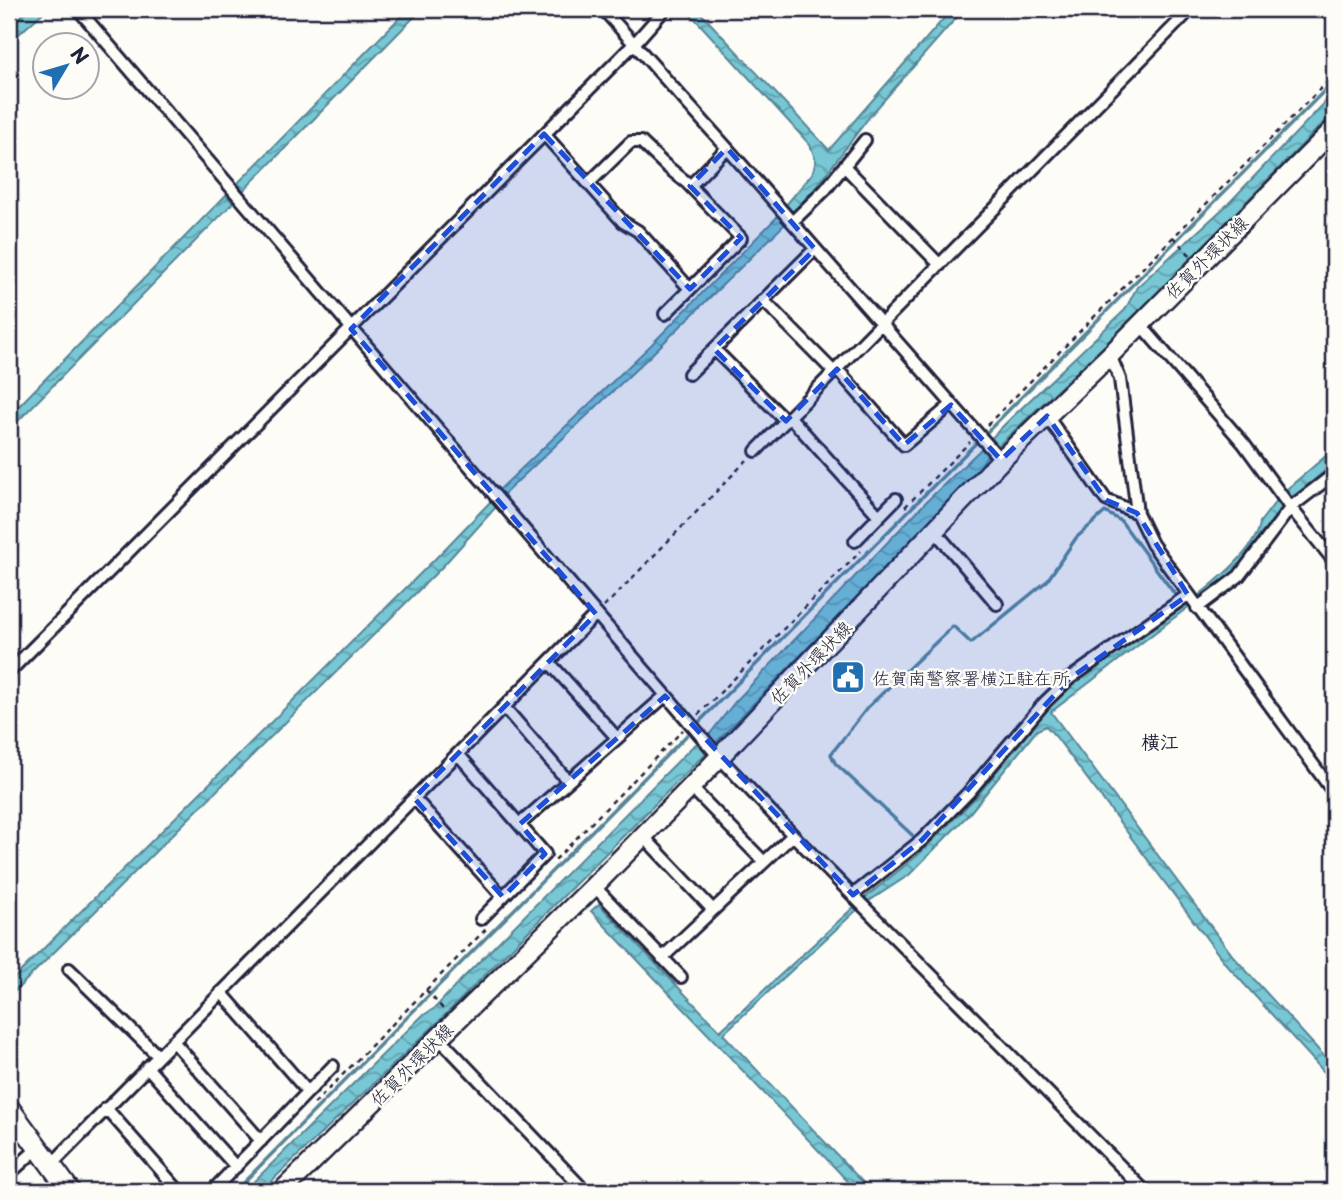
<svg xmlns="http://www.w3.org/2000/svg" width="1343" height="1200" viewBox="0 0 1343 1200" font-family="'Playpen Sans','Klee One',sans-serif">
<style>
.water{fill:url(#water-waves);stroke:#568597;stroke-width:2}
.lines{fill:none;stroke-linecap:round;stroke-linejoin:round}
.stream{stroke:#568597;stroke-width:3.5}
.street-casing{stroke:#22223b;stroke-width:16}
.primary-casing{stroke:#22223b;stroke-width:23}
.highway-casing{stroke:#22223b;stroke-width:24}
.path{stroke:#22223b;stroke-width:2.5;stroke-dasharray:5 5;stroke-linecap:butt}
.street{stroke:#fdfcf7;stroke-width:10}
.primary{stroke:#fdfcf7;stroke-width:18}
.highway{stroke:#fdfcf7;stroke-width:19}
.marked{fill:#1d4ed8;fill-opacity:0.2;stroke:#1d4ed8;stroke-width:5;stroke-dasharray:14 9;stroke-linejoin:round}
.labels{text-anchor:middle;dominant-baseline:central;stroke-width:5;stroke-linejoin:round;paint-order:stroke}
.street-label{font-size:18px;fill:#22223b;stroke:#fdfcf7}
.poi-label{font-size:18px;fill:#22223b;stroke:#fdfcf7;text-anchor:start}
.neighbourhood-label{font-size:19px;font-weight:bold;fill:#22223b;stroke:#fdfcf7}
</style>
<defs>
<pattern id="water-waves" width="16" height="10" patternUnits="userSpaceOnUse" patternTransform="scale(1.75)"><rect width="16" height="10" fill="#78c7d4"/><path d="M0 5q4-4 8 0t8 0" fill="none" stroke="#62a1ad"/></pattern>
</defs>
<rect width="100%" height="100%" fill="#fdfcf7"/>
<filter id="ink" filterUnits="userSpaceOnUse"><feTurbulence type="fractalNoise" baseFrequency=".0143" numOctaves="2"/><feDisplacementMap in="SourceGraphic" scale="14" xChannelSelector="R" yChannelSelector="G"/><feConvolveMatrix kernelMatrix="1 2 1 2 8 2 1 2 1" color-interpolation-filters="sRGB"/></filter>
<g filter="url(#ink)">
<path class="water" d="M29 9H47L9 43V27Z
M408 9H422L243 191 238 183Z
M686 9H697L829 150 952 9H964L870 116 817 186 793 213 786 205 812 174 816 161 810 145Z
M1334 93V112L1116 335 985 458 979 470 701 758 440 1020 261 1191H244L422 1016 435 1008 462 979 692 747 709 735 735 702 926 502 982 448 1008 421 1125 310 1137 287 1228 204Z
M226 195 233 203 9 430V416Z
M778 216 785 224 650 356 502 496 498 491 651 345Z
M1334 449V463L1292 499 1288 498 1283 504 1284 510 1238 569 1219 585 1187 608 1051 712 1233 956 1334 1067V1083L1225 963 1056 737 1046 726 1037 730 969 814 909 875 860 907 723 1034 871 1191H857L591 911 599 904 720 1031 857 904 918 855 977 796 1048 707 1070 687 1180 609 1182 605 1188 604C1209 587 1258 550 1260 522L1277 500 1280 501 1287 495 1286 490Z
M491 501 496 507 442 567 9 997V983L435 559Z"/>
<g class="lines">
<path class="stream" d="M987 432 1334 81
M698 723 977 442
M926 848 835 763 831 754 868 707 953 626 971 643 1047 581 1076 538 1105 512 1121 521 1179 600
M235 1191 687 735"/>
<g class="street-casing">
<path id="street" d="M78 9 719 757 793 835 1145 1191
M603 9 727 148 1001 460
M544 134 623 222 638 231 690 289
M844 166 940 265
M589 183 631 142H641L665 165 686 182 741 238 665 314
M690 186 727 148
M792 222 825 190 865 140
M763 300 834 372
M1140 324 1244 444 1287 503 1334 561
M714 349 786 421
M1110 355 1120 379 1137 513 1152 544 1334 793
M837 369 904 445 951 405
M689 374 815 249
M1047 416 1106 500 1137 513
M790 417 879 516
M756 451 1191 9
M935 531 997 604
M855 541 896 499
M1197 608 1239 576 1291 507 1334 474
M549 662 617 738
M9 672 634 44 665 9
M504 707 568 781
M458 754 545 854 481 919
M691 787 764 862
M414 798 503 897
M520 824 665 696
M643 836 713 910
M594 886 681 977
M853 895 922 840 969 792 1045 702 1069 679 1188 595
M662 958 793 835
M69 969 158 1056
M221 992 308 1092
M438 1037 585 1191
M173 1041 261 1141
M147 1067 236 1167
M106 1108 179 1191
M51 1165 596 614
M9 1174 38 1148
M215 1188 333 1066"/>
</g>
<g class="primary-casing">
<path id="primary" d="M282 1191 594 886 691 787 1001 460 1110 355 1334 129"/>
</g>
<g class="highway-casing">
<path id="highway" d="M9 1108 70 1191"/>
</g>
<path class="path" d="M1173 237 1190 255
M987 425 1334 75
M905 507 970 442
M604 607 748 459
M698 715 861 551
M555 860 683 730
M426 990 445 1011
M314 1104 486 929"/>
<use href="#street" class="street"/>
<use href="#primary" class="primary"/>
<use href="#highway" class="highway"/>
</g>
</g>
<path class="marked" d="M544 134 690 289 741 238 690 186 727 148 815 249 714 349 786 421 837 369 904 445 951 405 1001 460 1047 416 1106 500 1137 513 1188 595 1069 679 922 840 853 895 665 696 520 824 545 854 503 897 414 798 596 614 351 329Z"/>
<defs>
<g id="civic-square" transform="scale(1.75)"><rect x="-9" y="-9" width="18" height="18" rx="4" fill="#1f6fb2" stroke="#fdfcf7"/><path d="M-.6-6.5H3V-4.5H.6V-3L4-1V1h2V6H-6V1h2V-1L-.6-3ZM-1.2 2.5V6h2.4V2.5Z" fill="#fff"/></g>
</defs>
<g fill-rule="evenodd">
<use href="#civic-square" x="848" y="677"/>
</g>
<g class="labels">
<g class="street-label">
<text transform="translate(1206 257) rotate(-45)">佐賀外環状線</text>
<text transform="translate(810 662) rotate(-46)">佐賀外環状線</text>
<text transform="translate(411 1064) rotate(-45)">佐賀外環状線</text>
</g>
<g class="poi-label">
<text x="872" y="677">佐賀南警察署横江駐在所</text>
</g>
<g class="neighbourhood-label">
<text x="1160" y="741">横江</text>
</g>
</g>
<rect width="1343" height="1200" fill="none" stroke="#fdfcf7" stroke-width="35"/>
<rect x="18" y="18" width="1308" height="1165" fill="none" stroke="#22223b" stroke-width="2.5" filter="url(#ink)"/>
<g transform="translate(66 66) rotate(52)"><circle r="33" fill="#fdfcf7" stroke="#a5a5ac" stroke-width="2"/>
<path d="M0-5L12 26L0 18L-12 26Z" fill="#1f6fb2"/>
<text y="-10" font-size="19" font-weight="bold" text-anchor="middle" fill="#22223b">N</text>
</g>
</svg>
